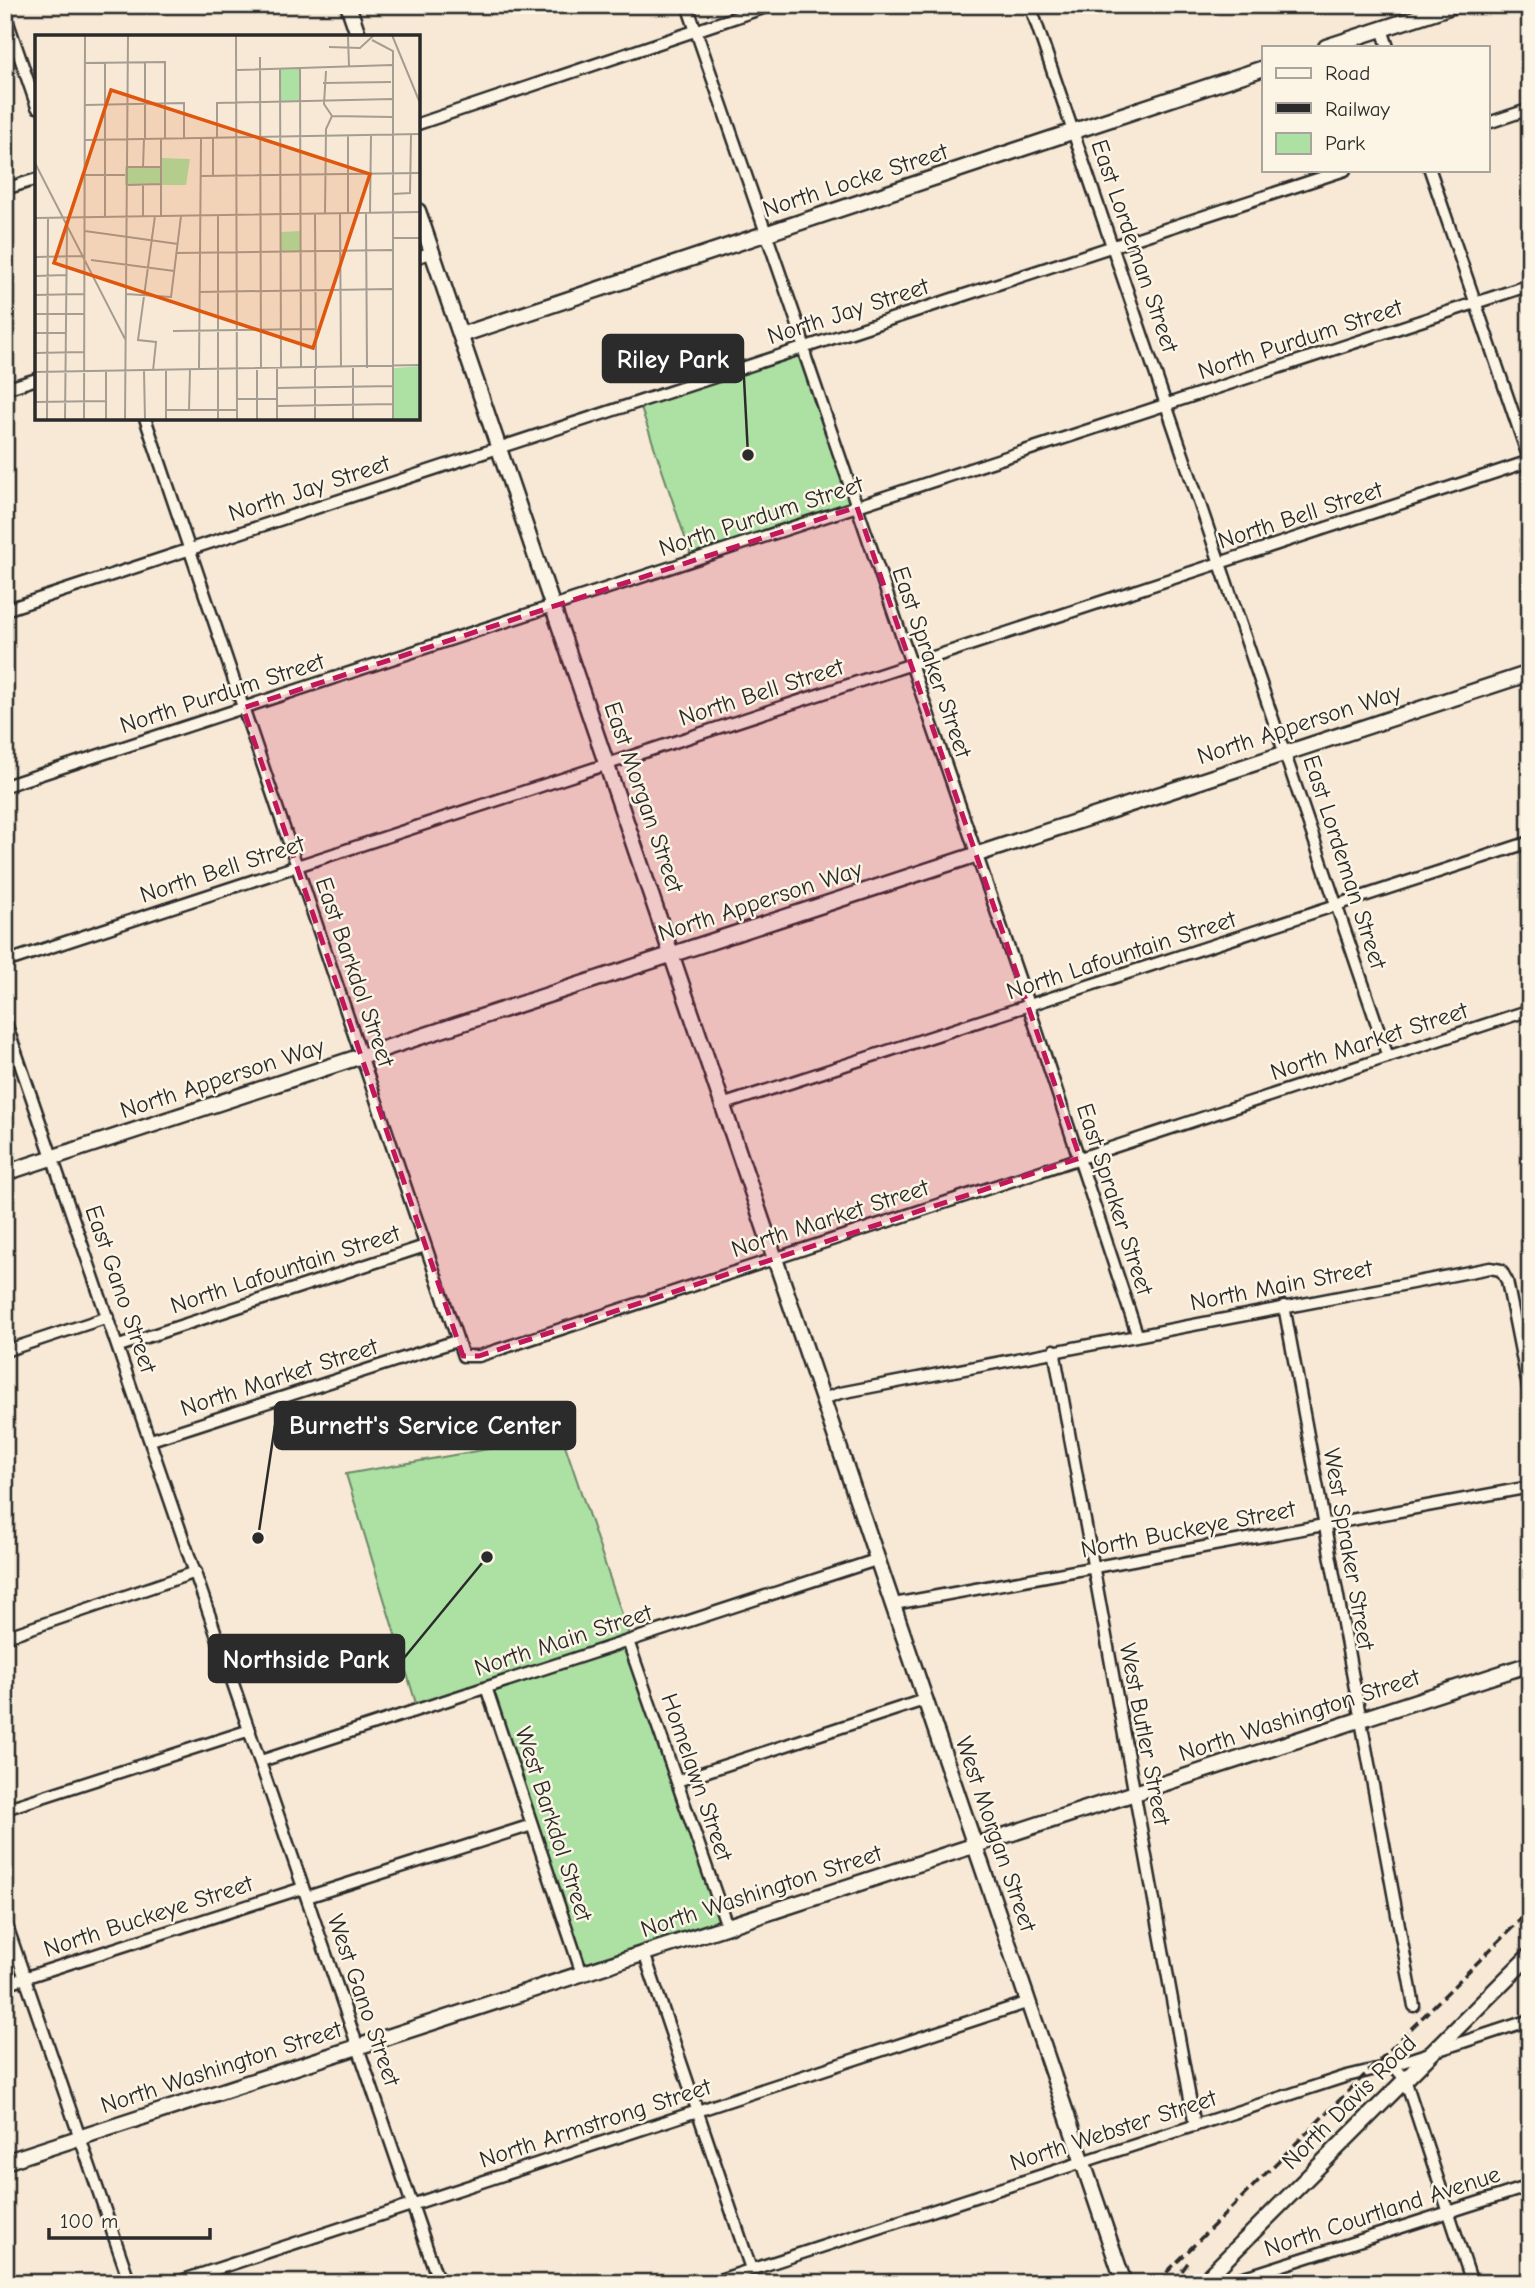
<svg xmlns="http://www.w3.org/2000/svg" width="1535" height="2288" viewBox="0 0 1535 2288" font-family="'Comic Neue',sans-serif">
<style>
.green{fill:#ade1a3;stroke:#6c8667;stroke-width:2}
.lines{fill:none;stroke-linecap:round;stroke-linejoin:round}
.street-casing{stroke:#2b2b2b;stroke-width:15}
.secondary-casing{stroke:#2b2b2b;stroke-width:19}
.street{stroke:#fcf5e5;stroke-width:10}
.secondary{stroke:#fcf5e5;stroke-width:14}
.rail{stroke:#2b2b2b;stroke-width:3.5;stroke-dasharray:10 5;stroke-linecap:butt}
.marked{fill:#c2185b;fill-opacity:0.2;stroke:#c2185b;stroke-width:5;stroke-dasharray:14 9;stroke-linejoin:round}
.labels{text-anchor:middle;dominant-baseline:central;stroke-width:5;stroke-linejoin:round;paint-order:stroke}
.street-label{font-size:24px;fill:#2b2b2b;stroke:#fcf5e5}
.inset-road{fill:none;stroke:#a59d91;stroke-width:2}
.view{fill:#df570e;fill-opacity:0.15;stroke:#df570e;stroke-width:3.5}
.inset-edge{fill:none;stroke:#2b2b2b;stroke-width:3.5}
.leader{fill:none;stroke:#2b2b2b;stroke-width:2.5}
.callout-dot{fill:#2b2b2b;stroke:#fcf5e5;stroke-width:2.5}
.callout{fill:#2b2b2b;stroke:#2b2b2b;stroke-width:2.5}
.callout-label{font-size:26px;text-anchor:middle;font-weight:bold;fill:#fff}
</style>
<rect width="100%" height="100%" fill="#f7e9d5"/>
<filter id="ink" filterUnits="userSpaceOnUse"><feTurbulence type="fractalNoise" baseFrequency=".0143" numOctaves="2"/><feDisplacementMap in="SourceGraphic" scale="14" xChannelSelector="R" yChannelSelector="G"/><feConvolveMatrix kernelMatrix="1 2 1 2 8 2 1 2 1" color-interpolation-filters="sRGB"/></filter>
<g filter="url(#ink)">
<path class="green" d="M803 348 857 507 693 561 639 402Z
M562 1436 727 1926 582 1974 486 1688 418 1710 346 1474Z"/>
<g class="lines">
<g class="street-casing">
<path id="street" d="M687 5 801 334 806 358 1029 1007 1137 1334
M1030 5 1388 1057
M5 14 37 107
M1382 29 1388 47
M1488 123 1530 109
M418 124 772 5
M1430 170 1530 462
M5 189 37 179
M418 257 432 252
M5 389 37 379
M145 418 463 1356H479L1530 1010
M5 610 1345 170
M5 786 1530 285
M5 962 1530 461
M5 1020 439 2283
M725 1104 1530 842
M1284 1306 1414 2006
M119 1346 425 1246
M1054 1350 1195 2126
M5 1351 108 1317
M823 1399 840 1393 1490 1268 1501 1270 1507 1281 1530 1397
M151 1440 456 1341
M894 1604 1530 1487
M5 1637 196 1572
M628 1641 727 1926
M486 1687 582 1974
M261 1761 879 1559
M677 1781 927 1699
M5 1809 250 1730
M307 1897 532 1825
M5 1920 130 2283
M644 1953 751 2269
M5 1984 303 1888
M1393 2065 1405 2079 1472 2283
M1261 2272 1265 2283
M1205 2279 1222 2283 1261 2272 1530 2186
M174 2283 1029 2002
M710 2283 1347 2076 1393 2065 1530 2020"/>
</g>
<g class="secondary-casing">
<path id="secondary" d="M348 5 359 37
M1326 47 1455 5
M418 211 1124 2283
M461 335 1264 68
M5 1173 1530 673
M5 2162 1530 1664
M1202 2283 1530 1955"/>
</g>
<use href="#street" class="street"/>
<use href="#secondary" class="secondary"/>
<path class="rail" d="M1156 2283 1530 1910
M1173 2283 1190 2260"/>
</g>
</g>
<path class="marked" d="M857 507 1080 1158 479 1356H463L243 708Z"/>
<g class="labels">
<g class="street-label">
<text transform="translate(855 180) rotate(-18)">North Locke Street</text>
<text transform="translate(1135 246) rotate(71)">East Lordeman Street</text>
<text transform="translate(848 311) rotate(-18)">North Jay Street</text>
<text transform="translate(1300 339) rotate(-18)">North Purdum Street</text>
<text transform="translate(309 488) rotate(-18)">North Jay Street</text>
<text transform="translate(1300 515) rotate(-18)">North Bell Street</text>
<text transform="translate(761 516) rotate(-18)">North Purdum Street</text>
<text transform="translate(932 662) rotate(71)">East Spraker Street</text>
<text transform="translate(761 692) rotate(-18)">North Bell Street</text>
<text transform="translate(222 693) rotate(-18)">North Purdum Street</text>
<text transform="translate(1299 724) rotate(-18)">North Apperson Way</text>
<text transform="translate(644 797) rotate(71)">East Morgan Street</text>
<text transform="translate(1345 862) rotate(72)">East Lordeman Street</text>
<text transform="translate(222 869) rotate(-18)">North Bell Street</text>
<text transform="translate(760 901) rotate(-18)">North Apperson Way</text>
<text transform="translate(1121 955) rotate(-18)">North Lafountain Street</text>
<text transform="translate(355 972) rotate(71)">East Barkdol Street</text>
<text transform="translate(1369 1041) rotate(-18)">North Market Street</text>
<text transform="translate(222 1078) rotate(-18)">North Apperson Way</text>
<text transform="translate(1115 1199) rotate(72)">East Spraker Street</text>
<text transform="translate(830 1218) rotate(-18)">North Market Street</text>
<text transform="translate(285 1269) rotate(-18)">North Lafountain Street</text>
<text transform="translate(1281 1285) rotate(-11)">North Main Street</text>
<text transform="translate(121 1289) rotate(71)">East Gano Street</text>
<text transform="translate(279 1377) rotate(-18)">North Market Street</text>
<text transform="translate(1188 1529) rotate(-11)">North Buckeye Street</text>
<text transform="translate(1349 1549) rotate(80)">West Spraker Street</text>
<text transform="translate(563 1640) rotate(-18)">North Main Street</text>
<text transform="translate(1299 1715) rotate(-18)">North Washington Street</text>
<text transform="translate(1145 1734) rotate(79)">West Butler Street</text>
<text transform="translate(697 1777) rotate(71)">Homelawn Street</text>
<text transform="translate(554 1824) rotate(72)">West Barkdol Street</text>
<text transform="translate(996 1834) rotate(71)">West Morgan Street</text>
<text transform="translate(761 1891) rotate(-18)">North Washington Street</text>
<text transform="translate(148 1916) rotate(-18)">North Buckeye Street</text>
<text transform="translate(364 2000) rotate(71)">West Gano Street</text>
<text transform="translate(221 2067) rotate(-18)">North Washington Street</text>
<text transform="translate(1349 2102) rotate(-45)">North Davis Road</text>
<text transform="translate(595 2123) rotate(-18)">North Armstrong Street</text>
<text transform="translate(1113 2130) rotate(-18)">North Webster Street</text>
<text transform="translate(1382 2211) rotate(-18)">North Courtland Avenue</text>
</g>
</g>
<g transform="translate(35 35)">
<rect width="385" height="385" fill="#f7e9d5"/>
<path d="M265 33V66H245V34ZM126 123 155 124 151 150H90V132H125ZM266 196V217H246V197ZM385 331V385H358L359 333Z" fill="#ade1a3"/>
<path class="inset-road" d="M201 0 202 385M357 0 385 68M313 2 314 31M337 5 358 16V385M294 12 325 13 339 0M225 22 226 334M50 28 130 27V103M70 28V182M265 33 266 334M245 34 246 334M202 35 357 30M291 36 289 69 297 81M288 48 356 47M50 70 149 68V103M297 81 357 82M126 103V181M178 103V141M182 103V68L357 64M110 104V27M50 105 385 99M0 128 90 304M93 132H126M108 132 109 104M50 140H90M166 141 385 138M93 150 126 149M108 150V181M357 159 375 158 376 99M290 178 291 94 297 81M305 178 306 333M313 178V101M331 178 332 333M335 178 336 100M280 179 281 334M183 180V385M0 183 385 177M50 196 143 209M357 203H385M142 218 357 215M0 222 48 221M56 225 139 236M0 241 31 240M164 257 357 254M91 259 136 262 146 181M0 260 50 259M0 279H50M138 296 280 294M0 298H31M0 318 49 317M318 333V385M164 335 166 103M71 336V385M109 336 110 385M118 336 121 307 103 305 120 181M0 337 385 330M242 353 358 351M202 364H242M0 367 71 366M242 371 358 369M131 375H202M154 375 155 335M12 385 13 182M30 385 32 191M49 385 50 0M90 385 93 0M131 385V335M222 385V335M242 385V334M280 385V334"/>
<path class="view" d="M76 55 335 139 278 313 19 228Z"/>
<rect width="385" height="385" class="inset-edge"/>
</g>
<path class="leader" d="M748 455L743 359M258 1538L275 1425M487 1557L404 1658"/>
<g class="callout-dot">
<circle cx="748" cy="455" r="7"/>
<circle cx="258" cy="1538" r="7"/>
<circle cx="487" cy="1557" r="7"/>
</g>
<g class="callout">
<rect x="603" y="335" width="140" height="47" rx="7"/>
<rect x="275" y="1402" width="300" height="47" rx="7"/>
<rect x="209" y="1635" width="195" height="47" rx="7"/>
</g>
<g class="callout-label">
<text x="673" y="368">Riley Park</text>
<text x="425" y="1434">Burnett's Service Center</text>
<text x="306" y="1668">Northside Park</text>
</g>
<rect width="1535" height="2288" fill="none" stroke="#fcf5e5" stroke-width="28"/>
<rect x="14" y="14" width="1507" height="2260" fill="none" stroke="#2b2b2b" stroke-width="2.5" filter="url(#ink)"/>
<rect x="1262" y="46" width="228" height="126" fill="#fcf5e5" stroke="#a8a49b" stroke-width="2"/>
<rect x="1276" y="68" width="35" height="10" fill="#fcf5e5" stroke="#a8a49b" stroke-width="2"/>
<text x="1325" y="80" font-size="21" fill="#2b2b2b">Road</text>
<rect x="1276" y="103" width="35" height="10" fill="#2b2b2b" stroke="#a8a49b" stroke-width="2"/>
<text x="1325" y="116" font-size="21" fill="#2b2b2b">Railway</text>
<rect x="1276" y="133" width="35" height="21" fill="#ade1a3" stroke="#a8a49b" stroke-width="2"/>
<text x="1325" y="150" font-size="21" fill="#2b2b2b">Park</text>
<path d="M49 2228v10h161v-10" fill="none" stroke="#2b2b2b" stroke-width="3.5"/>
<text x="60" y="2228" font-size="21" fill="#2b2b2b" stroke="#fcf5e5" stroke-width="5" paint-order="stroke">100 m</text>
</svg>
